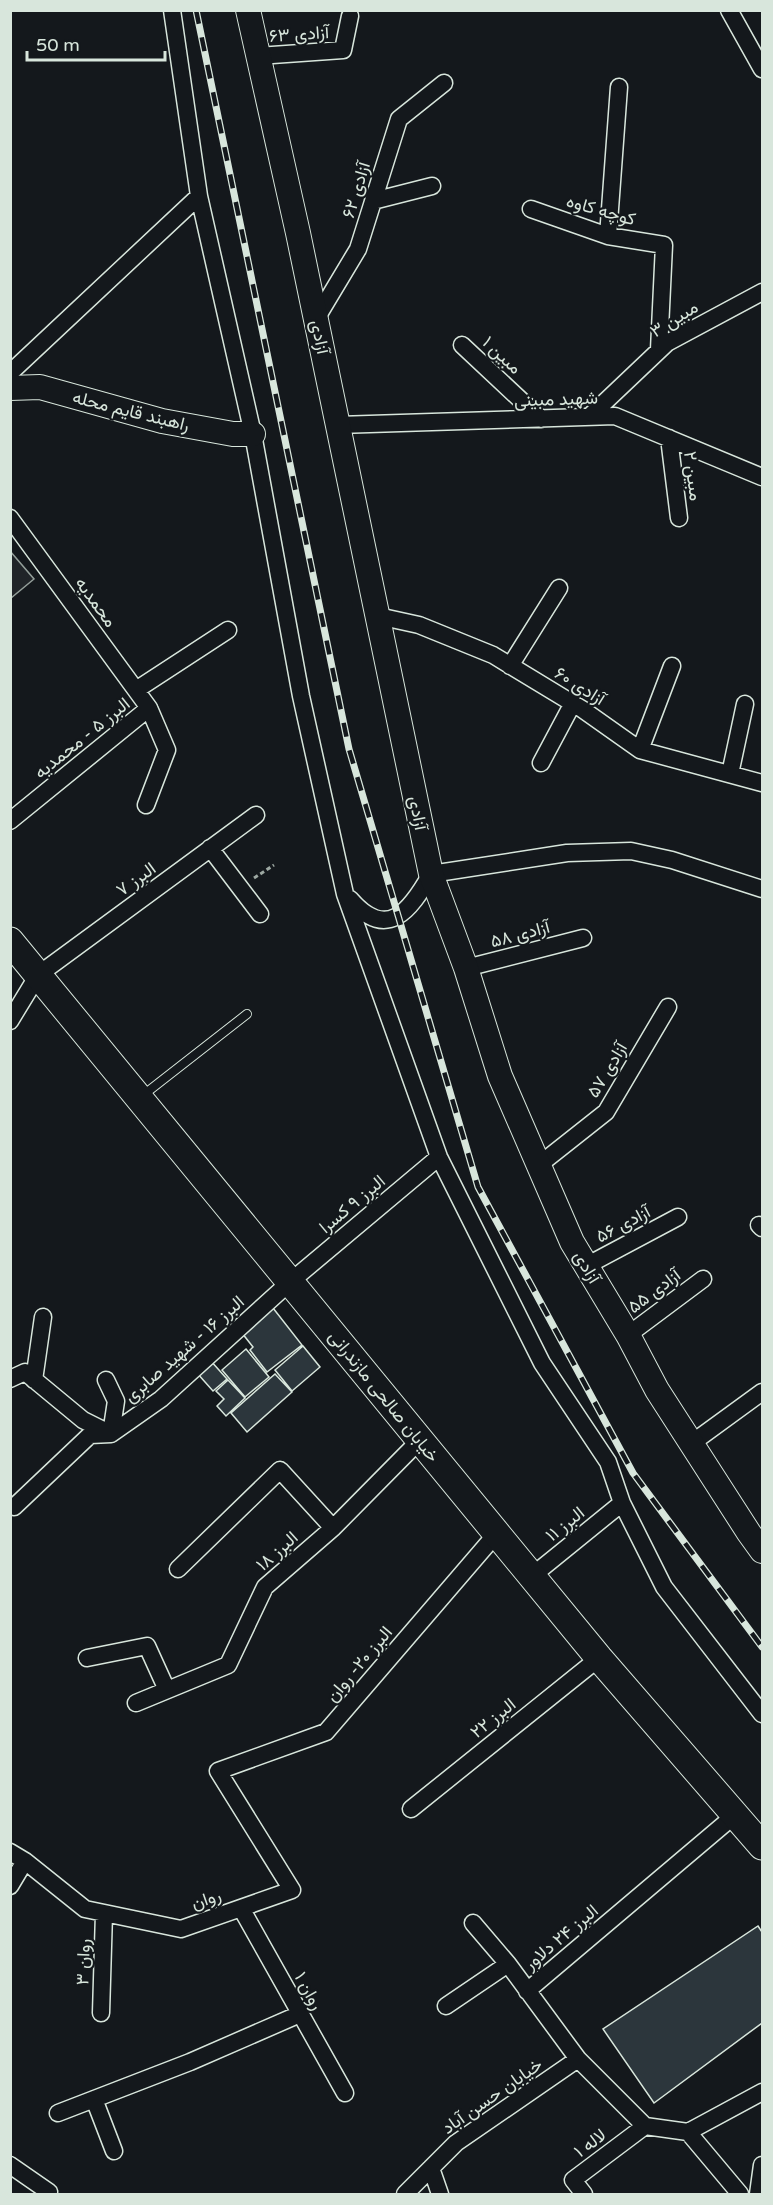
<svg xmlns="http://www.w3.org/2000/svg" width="773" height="2205" viewBox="0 0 773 2205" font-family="'Varela Round',Vazirmatn,sans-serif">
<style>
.green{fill:#202428;stroke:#939e99;stroke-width:1.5}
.building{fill:#2c363c;stroke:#d8e6dc;stroke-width:1.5}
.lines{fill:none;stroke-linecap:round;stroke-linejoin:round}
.service-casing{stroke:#d8e6dc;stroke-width:10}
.minor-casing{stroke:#d8e6dc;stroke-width:19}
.secondary-casing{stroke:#d8e6dc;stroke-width:26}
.primary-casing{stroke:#d8e6dc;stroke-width:29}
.path{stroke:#9da8a2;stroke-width:3;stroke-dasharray:4.5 3;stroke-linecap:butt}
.service{stroke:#14181c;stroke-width:8}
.minor{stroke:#14181c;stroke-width:16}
.secondary{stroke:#14181c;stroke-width:24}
.primary{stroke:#14181c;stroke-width:27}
.rail-casing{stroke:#d8e6dc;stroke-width:7}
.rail{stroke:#14181c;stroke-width:4.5;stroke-dasharray:14;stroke-linecap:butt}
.labels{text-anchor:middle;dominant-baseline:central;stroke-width:4.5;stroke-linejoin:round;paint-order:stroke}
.street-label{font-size:18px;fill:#d8e6dc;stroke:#14181c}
</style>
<rect width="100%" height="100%" fill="#14181c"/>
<path class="green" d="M10 551 34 579 11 598H10Z"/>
<path class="building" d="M273 1308 302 1345 267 1372 250 1350 253 1347 242 1333Z
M303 1346 320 1367 292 1391 275 1370Z
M246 1349 269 1377 245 1397 222 1370Z
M210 1360 227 1379 213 1391 197 1373Z
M275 1374 292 1392 247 1432 231 1413Z
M228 1380 245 1398 226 1416 217 1406 224 1399 216 1391Z
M758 1926 762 1932V2023L654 2103 603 2029Z"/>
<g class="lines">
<g class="service-casing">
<path id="service" d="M142 1096 247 1014"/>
</g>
<g class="minor-casing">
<path id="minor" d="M172 10 199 196 253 434 301 696 345 894 439 1157 542 1363 608 1462 622 1503 664 1587 762 1714
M729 10 762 69
M258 56 343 50 350 16
M373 201 432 186
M531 209 608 236 664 245 659 350
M608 236 619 87
M316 319 358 249 399 119 444 83
M462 345 541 419
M10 373 199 196
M589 417 667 343 762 292
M338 425 615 416 762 477
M669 438 679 518
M10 518 149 708 167 750 146 805
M378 616 419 625 493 655 582 709 640 750 762 783
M510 666 559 588
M136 690 228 630
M640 750 672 666
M541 763 573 703
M730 774 745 704
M10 821 149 708
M210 848 260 914
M350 899C387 942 410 911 431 874L567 853 631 851 672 860 762 889
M466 968 583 938
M10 1021 38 975 256 815
M539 1165 606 1112 668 1007
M759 1225 762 1228
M586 1266 678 1217
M628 1335 703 1279
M10 1379 25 1372 83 1420 111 1434 161 1399 290 1282 439 1157
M34 1380 43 1317
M692 1443 762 1392
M14 1507 90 1435 111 1434 116 1401 106 1380
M178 1569 280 1470 333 1528
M532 1576 622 1503
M87 1658 147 1646 167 1690
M136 1703 228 1665 265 1587 333 1528 420 1440
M411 1809 599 1658
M10 1852 25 1861 85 1909 181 1929 292 1890 218 1771 326 1732 497 1533
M10 1886 25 1861
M241 1908 345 2093
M473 1923 508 1964 578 2059 645 2126 688 2132
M527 1991 735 1815
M446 2006 508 1964
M101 2013 104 1913
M94 2099 114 2151
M58 2113 190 2062 300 2014
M10 2165 49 2192
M431 2168 440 2194
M405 2194 456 2143 578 2059
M584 2194 573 2180 645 2126
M740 2194 688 2132 762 2092
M758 2194 762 2165"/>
</g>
<g class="secondary-casing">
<path id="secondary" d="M248 10 298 233 431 874 466 968 500 1076 572 1242 628 1335 657 1390 749 1533 762 1551
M10 388 40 387 162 421 233 434H253"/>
</g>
<g class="primary-casing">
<path id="primary" d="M10 941 599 1658 762 1846"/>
</g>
<path class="path" d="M254 878 274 865"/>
<use href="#service" class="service"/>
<use href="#minor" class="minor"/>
<use href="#secondary" class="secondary"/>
<use href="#primary" class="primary"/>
<g class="rail-casing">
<path id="rail" d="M196 10 349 749 478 1187 633 1473 762 1647"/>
</g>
<use href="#rail" class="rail"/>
</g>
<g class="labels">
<g class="street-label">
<text transform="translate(299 34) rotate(-4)">آزادی ۶۳</text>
<text transform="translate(356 190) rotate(-73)">آزادی ۶۲</text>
<text transform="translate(601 210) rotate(16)">کوچه کاوه</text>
<text transform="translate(674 319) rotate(-32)">مبین ۳</text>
<text transform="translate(320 337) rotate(78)">آزادی</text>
<text transform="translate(502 355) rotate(43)">مبین ۱</text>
<text transform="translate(556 399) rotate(-2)">شهید مبینی</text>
<text transform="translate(131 411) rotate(14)">راهبند قایم محله</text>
<text transform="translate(693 476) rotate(83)">مبین ۲</text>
<text transform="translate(96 602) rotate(54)">محمدیه</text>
<text transform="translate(580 686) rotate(32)">آزادی ۶۰</text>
<text transform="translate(82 738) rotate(-39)">البرز ۵ - محمدیه</text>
<text transform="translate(418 813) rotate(79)">آزادی</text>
<text transform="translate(136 879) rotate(-36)">البرز ۷</text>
<text transform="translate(520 934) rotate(-15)">آزادی ۵۸</text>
<text transform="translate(607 1070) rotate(-59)">آزادی ۵۷</text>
<text transform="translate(352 1204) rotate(-40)">البرز ۹ کسرا</text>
<text transform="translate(623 1224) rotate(-28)">آزادی ۵۶</text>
<text transform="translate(587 1267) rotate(59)">آزادی</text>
<text transform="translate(654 1291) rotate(-37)">آزادی ۵۵</text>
<text transform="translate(184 1349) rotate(-41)">البرز ۱۶ - شهید صابری</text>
<text transform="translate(384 1396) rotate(51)">خیابان صالحی مازندرانی</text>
<text transform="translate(565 1524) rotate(-39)">البرز ۱۱</text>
<text transform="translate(277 1551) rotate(-42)">البرز ۱۸</text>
<text transform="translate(359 1664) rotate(-50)">البرز ۲۰- روان</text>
<text transform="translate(493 1718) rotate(-39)">البرز ۲۲</text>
<text transform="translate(206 1899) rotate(-19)">روان</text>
<text transform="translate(561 1937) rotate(-40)">البرز ۲۴ دلاور</text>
<text transform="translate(83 1962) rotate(-88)">روان ۳</text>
<text transform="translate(309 1991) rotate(61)">روان ۱</text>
<text transform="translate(492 2096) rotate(-35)">خیابان حسن آباد</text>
<text transform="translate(590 2143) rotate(-37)">لاله ۱</text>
</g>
</g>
<rect width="773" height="2205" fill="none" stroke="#d8e6dc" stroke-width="24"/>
<path d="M27 51v9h138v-9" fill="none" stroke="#d8e6dc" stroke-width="3"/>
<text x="36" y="51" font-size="18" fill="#d8e6dc" stroke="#14181c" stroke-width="4.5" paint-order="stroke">50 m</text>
</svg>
